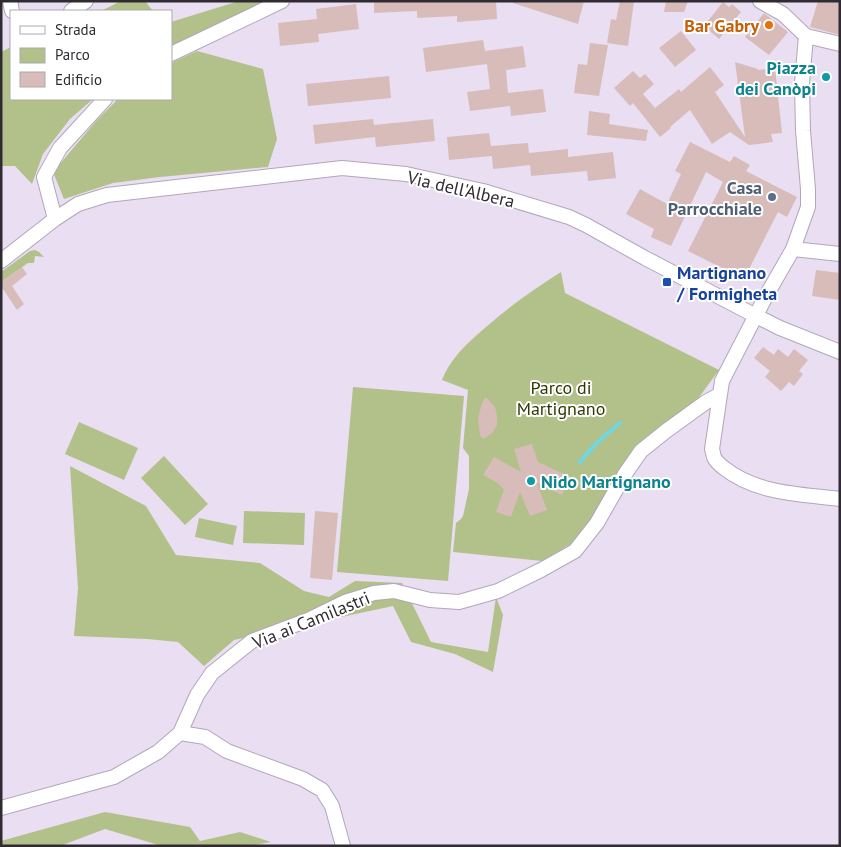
<svg xmlns="http://www.w3.org/2000/svg" width="841" height="847" viewBox="0 0 841 847" font-family="'PT Sans',sans-serif">
<style>
.green{fill:#b2c189}
.lines{fill:none;stroke-linecap:round;stroke-linejoin:round}
.stream{stroke:#6dd7e6;stroke-width:4}
.building{fill:#d7bcba}
.minor-casing{stroke:#b1a6ba;stroke-width:16}
.minor{stroke:#fff;stroke-width:14}
.food-dot{fill:#e8710a;stroke:#fff;stroke-width:2}
.culture-dot{fill:#0f9aa8;stroke:#fff;stroke-width:2}
.service-dot{fill:#5c6f8a;stroke:#fff;stroke-width:2}
.transit-dot{fill:#1a4fb4;stroke:#fff;stroke-width:2}
.labels{text-anchor:middle;dominant-baseline:central;stroke-width:4;stroke-linejoin:round;paint-order:stroke}
.food-label{font-size:18px;font-weight:bold;fill:#c56008;stroke:#fff;text-anchor:end}
.culture-label{font-size:18px;font-weight:bold;fill:#0d838f;stroke:#fff;text-anchor:end}
.service-label{font-size:18px;font-weight:bold;fill:#4e5e75;stroke:#fff;text-anchor:end}
.street-label{font-size:18px;fill:#302b33;stroke:#fff}
.transit-label{font-size:18px;font-weight:bold;fill:#164399;stroke:#fff;text-anchor:start}
.park-label{font-size:18px;fill:#2f3900;stroke:#fff}
</style>
<rect width="100%" height="100%" fill="#eadef3"/>
<path class="green" d="M121 1H145L153 11H101Z
M239 1H271L171 49V22Z
M11 47V99H93L70 119 43 154 32 184 15 166H1V52Z
M197 51 263 69 277 139 268 167 160 177 113 183 64 199 53 172 97 120 118 99H171V63Z
M35 250 39 252 44 257 35 256 34 263H28L1 282V272L30 251Z
M561 272 565 293 719 370 697 400 659 430 579 539 542 561 453 552 456 523 461 519 463 516 469 489V456L463 448 468 390 442 380C452 355 472 339 492 322 514 303 537 287 561 272Z
M353 387 464 396 448 581 337 572Z
M79 422 138 448 124 480 65 454Z
M164 456 208 504 185 525 141 478Z
M70 466 146 506 176 555 260 563 304 591 329 597 355 581 402 583 431 642 488 652 496 597 503 615 493 672 455 654 411 642 393 606 234 640 204 666 178 642 147 639 74 636 78 588Z
M244 511 305 513 304 545 243 543Z
M199 518 237 526 233 545 195 537Z
M105 812 190 827 200 841 240 832 271 842 248 846H162L105 829 60 846H1V841Z"/>
<g class="lines">
<path class="stream" d="M580 462C592 447 605 435 620 423"/>
</g>
<path class="building" d="M374 1H496L497 19 457 22V16L417 18V11L374 13Z
M513 1H584L578 24 513 3Z
M620 1H634L628 46 607 43 611 19 616 20Z
M666 1H688L684 12H664Z
M818 1H840V35L810 27Z
M723 2 729 7 732 4 741 12 719 39 704 26Z
M356 4 359 29 318 34 319 42 280 46 278 23 317 19 316 9Z
M764 13 788 32 769 55 745 37Z
M681 31 696 50 675 67 659 48Z
M483 40 485 51 523 46 526 67 506 70 508 93 543 89 546 112 511 116 510 106 470 111 467 92 490 89 487 64 426 72 423 48Z
M590 43 608 45 599 96 574 93 578 64 587 65Z
M735 62 758 69V70L775 68 782 133 771 134 773 142 749 145 730 132 712 144 690 110 670 127 671 128 660 137 633 103 630 106 614 88 633 71 640 78 645 74 654 84 643 94 655 108 679 89 681 92 710 67 724 85 715 92 745 137Z
M389 76 391 98 308 106 306 84Z
M589 111 610 114 609 124 648 130 646 141 587 135Z
M373 119 374 125 433 119 435 141 376 147 375 137 315 144 313 125Z
M489 133 491 146 528 143 529 153 568 149V157L613 152 616 178 588 181 587 171 531 176 530 165 493 169 492 156 449 160 447 137Z
M690 142 730 162 734 156 750 165 746 171 797 197 787 217 778 212 744 279 688 251 723 182 706 172 671 246 651 237 654 229 626 214 640 189 667 204 681 174 675 171Z
M22 267 27 274 12 286 24 304 17 310 1 286V282Z
M816 270 840 273V300L812 296Z
M763 347 774 355 778 349 788 357 794 349 808 360 799 371 803 374 794 386 789 382 781 391 765 377 770 371 754 358Z
M486 397 495 407 497 415V425L493 432 488 436 483 439 480 435 478 418 482 403Z
M532 444 538 462 570 477 562 495 537 483 547 510 530 516 520 492 511 517 496 512 504 490 499 484 483 475 494 457 521 472 514 449Z
M315 511 338 513 332 580 310 578Z"/>
<g class="lines">
<g class="minor-casing">
<path id="minor" d="M10 1 12 11
M760 1 783 14 806 36 840 44
M71 11 86 1
M806 36 802 83 803 131 808 189V207L793 249 766 296 722 381 712 449C713 452 713 454 714 457 716 462 720 465 724 468 757 494 800 494 840 499
M171 54 282 1
M55 219 44 177 60 148 105 99
M793 249 840 254
M1 261 55 219 78 204 107 195 342 168 406 174 483 191 569 217 586 225 645 258 756 316 780 328 840 352
M180 733 205 737 227 751 303 779 322 790 332 806 343 846
M1 808 114 777 158 752 180 733 197 695 212 673 252 641 308 620 345 602 374 593 394 591 430 600 459 602 498 591 541 570 575 551 597 523 625 474 641 451 666 431 706 402 719 395"/>
</g>
<use href="#minor" class="minor"/>
</g>
<circle class="food-dot" cx="769" cy="25" r="5"/>
<g class="culture-dot">
<circle cx="826" cy="77" r="5"/>
<circle cx="531" cy="481" r="5"/>
</g>
<circle class="service-dot" cx="772" cy="197" r="5"/>
<rect class="transit-dot" x="662" y="277" width="10" height="10" rx="2.5"/>
<g class="labels">
<g class="food-label">
<text x="759" y="25">Bar Gabry</text>
</g>
<g class="culture-label">
<text x="816" y="67">Piazza<tspan x="816" dy="21">dei Canòpi</tspan></text>
<text x="541" y="481" text-anchor="start">Nido Martignano</text>
</g>
<g class="service-label">
<text x="762" y="187">Casa<tspan x="762" dy="21">Parrocchiale</tspan></text>
</g>
<g class="street-label">
<text transform="translate(461 189) rotate(13)">Via dell'Albera</text>
<text transform="translate(311 620) rotate(-22)">Via ai Camilastri</text>
</g>
<g class="transit-label">
<text x="677" y="272">Martignano<tspan x="677" dy="21">/ Formigheta</tspan></text>
</g>
<g class="park-label">
<text x="561" y="387">Parco di<tspan x="561" dy="21">Martignano</tspan></text>
</g>
</g>
<rect width="841" height="847" fill="none" stroke="#302b33" stroke-width="5"/>
<rect x="10" y="10" width="162" height="90" fill="#ffffff" stroke="#acaaad"/>
<rect x="20" y="26" width="25" height="8" fill="#ffffff" stroke="#acaaad"/>
<text x="55" y="35" font-size="15" fill="#302b33">Strada</text>
<rect x="20" y="48" width="25" height="15" fill="#b2c189" stroke="#acaaad"/>
<text x="55" y="60" font-size="15" fill="#302b33">Parco</text>
<rect x="20" y="72" width="25" height="15" fill="#d7bcba" stroke="#acaaad"/>
<text x="55" y="85" font-size="15" fill="#302b33">Edificio</text>
</svg>
